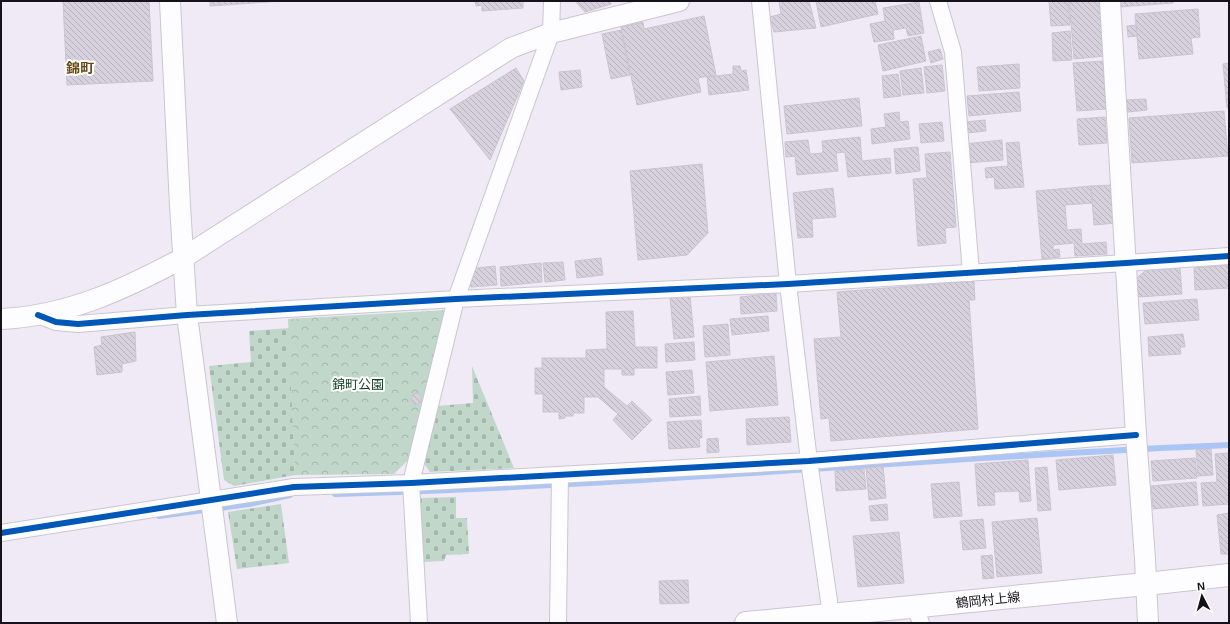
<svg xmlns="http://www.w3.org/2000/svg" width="1230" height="624" viewBox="0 0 1230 624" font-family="Arial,'Noto Sans JP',sans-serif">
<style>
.cemetery{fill:url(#cemetery-stones)}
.park{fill:url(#park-crowns)}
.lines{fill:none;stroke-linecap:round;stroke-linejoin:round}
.stream{stroke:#abc5f4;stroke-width:6}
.building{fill:url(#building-back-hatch);stroke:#c9c4cf}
.minor-casing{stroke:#cac6d0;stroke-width:18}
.tertiary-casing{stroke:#cac6d0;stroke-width:22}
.secondary-casing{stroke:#cac6d0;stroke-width:24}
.minor{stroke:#fdfcfe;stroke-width:16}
.tertiary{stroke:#fdfcfe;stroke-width:20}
.secondary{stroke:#fdfcfe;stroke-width:22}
.cycleway-casing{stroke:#fff;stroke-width:8}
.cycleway{stroke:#0057b8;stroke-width:6}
.labels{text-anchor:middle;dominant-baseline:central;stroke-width:4;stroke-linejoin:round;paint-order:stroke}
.park-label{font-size:13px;fill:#124322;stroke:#fff}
.street-label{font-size:13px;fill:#16121c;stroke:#fff}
.neighbourhood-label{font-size:14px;font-weight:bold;fill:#694914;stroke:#fff}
</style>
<defs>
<pattern id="cemetery-stones" width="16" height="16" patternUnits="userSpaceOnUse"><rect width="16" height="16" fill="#c0d7c9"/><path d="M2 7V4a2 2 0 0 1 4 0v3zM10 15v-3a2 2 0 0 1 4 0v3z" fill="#a4b8ac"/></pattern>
<pattern id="park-crowns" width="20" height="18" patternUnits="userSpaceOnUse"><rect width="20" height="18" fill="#c0d7c9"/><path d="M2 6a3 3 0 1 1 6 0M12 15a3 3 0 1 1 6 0" fill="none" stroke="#a4b8ac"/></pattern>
<pattern id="building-back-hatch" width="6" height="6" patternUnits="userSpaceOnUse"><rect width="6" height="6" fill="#d6d1dc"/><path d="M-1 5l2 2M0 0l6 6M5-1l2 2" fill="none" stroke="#b7b2bc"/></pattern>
</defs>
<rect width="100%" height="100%" fill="#f0eaf7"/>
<path class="cemetery" d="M289 328 295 475 234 486 224 480 209 366 251 362 249 331Z
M472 366 514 468 430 472 423 462 437 406 473 403Z
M456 497V518H467L469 554 446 555 444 561 422 562 420 498Z
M281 504 289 563 237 569 228 512Z"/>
<path class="park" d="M447 310 408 460 394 474 295 475 288 319Z"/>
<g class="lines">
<path class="stream" d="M335 494C634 486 931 457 1229 445
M159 516 249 504 290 495"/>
</g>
<path class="building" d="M63 1H149L153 81 67 85Z
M210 1H282L210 6Z
M475 1H527H523V8L482 11V5L476 6Z
M575 1H610L611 4 585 12Z
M779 1H809L816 28 774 32 770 17 781 14Z
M816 1H875L878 14 821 27Z
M1049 1H1068L1070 25 1051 26Z
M1069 1H1100L1105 56 1074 59Z
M1118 1H1173V3L1118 7Z
M919 2 924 33 908 36 906 28 893 30 894 39 874 42 870 24 885 21 883 8Z
M1198 9 1200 37 1191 38 1193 54 1139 59 1135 14Z
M704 16 716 75 698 78 701 92 637 105 621 27 643 22 644 29Z
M1136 25 1137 36 1128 37 1127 26Z
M621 30 630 75 611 79 602 34Z
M1070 31 1072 60 1053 61 1052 33Z
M921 36 926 61 883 71 878 45Z
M940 49 943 59 931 63 928 52Z
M1103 61 1106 109 1077 111 1073 63Z
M1229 63V108H1227L1223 64Z
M1019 64 1020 88 979 91 977 67Z
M942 65 945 91 927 93 924 67Z
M733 66H740L741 71 746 70 749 90 709 95 707 77 733 74Z
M516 68 524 81 490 160 450 109Z
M921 68 924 93 903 95 900 71Z
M580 70 582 87 561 90 559 72Z
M898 74 901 96 884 98 882 76Z
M1019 92 1021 111 969 116 967 96Z
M859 98 862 126 787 134 784 106Z
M1146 99 1147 110 1128 112 1126 100Z
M1224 111 1228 156 1132 163 1129 118Z
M899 112 900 122 908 121 910 139 872 144 871 129 886 127 884 114Z
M1105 117 1107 143 1079 145 1077 119Z
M985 120 986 131 967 133 966 122Z
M942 122 944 141 921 143 919 124Z
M860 137 862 161 890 158 891 173 848 177 845 152 836 153 838 171 797 175 795 156 786 157 785 142 808 140 810 154 823 153 822 141Z
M1002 140 1003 160 966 163 964 144Z
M1019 142 1024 187 995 189 994 177 986 178 985 168 1008 166 1006 143Z
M918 147 920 171 896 174 894 149Z
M950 152 956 227 945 228 946 243 918 246 913 179 927 178 925 154Z
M702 164 708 233 687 255 638 260 630 171Z
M1114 185 1117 223 1094 225 1091 186Z
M1091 186 1092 203 1065 205 1067 230 1081 229 1082 244 1106 242 1107 254 1075 256 1074 243 1053 245V250L1059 249 1060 257 1042 259 1036 191Z
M833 188 836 217 812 219 813 237 798 238 793 193Z
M601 258 603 275 577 278 575 261Z
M563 262 565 280 545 282 543 263Z
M541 263 542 282 501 286 500 267Z
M1229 265V288L1195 290 1194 268Z
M495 266 497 285 471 287 469 269Z
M1180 268 1182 294 1139 297 1137 278 1146 270Z
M974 281 975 300H969L978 429 831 441 829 418 821 419 814 339 841 337 837 292Z
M776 293 777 311 741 314 740 297Z
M690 296 694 337 674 339 670 298Z
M1197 299 1199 320 1145 324 1143 303Z
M633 311 635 347H657V368H634V375H622V369H604V387L627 406 632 401 652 420 632 440 613 420 618 414 598 397H584V413H573V416H565V418L559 419V412H543V394H535V368H542V358H586V350L607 349 606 312Z
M768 316 769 331 732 335 730 319Z
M728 324 730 355 705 357 703 326Z
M135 332 136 361 122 364V372L97 375 94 347 102 345 101 337Z
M1183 334 1185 347H1180L1181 354 1149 356 1148 337Z
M694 342 695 360 666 362 665 344Z
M774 356 778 405 710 411 706 362Z
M692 370 694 393 668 395 666 372Z
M417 393 421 397V402L415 405 411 401 412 395Z
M700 396 701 415 670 417 669 399Z
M789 417 791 442 747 445 746 419Z
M701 420 702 438H699L700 447 669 449 667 422Z
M718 438 719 452 707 453V439Z
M1211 449 1213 475 1198 476 1196 450Z
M1229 453V504L1203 506 1201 483 1217 482 1215 454Z
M1113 455 1116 485 1059 490 1056 460Z
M1195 458 1197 478 1153 481 1151 461Z
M1028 460 1031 501 1020 502 1019 491 994 492 995 505 978 506 975 464Z
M883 466 886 498 869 500 866 468Z
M1047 467 1051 510 1038 511 1035 468Z
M864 469 866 489 836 491 835 471Z
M959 482 962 516 934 518 931 484Z
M1196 482 1198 505 1153 509 1151 486Z
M887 504 888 520 871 521 869 506Z
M1229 513V554H1221L1217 515Z
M1037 518 1042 573 997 577 992 522Z
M983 519 986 548 963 550 960 521Z
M899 532 904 583 858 587 853 536Z
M992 555 994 578 983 579 981 556Z
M688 580 689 603 660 604 659 581Z"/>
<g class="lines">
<g class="minor-casing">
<path id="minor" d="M760 1 788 284 809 461 831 615
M938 1 953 52 971 273
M38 315 56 322 78 324 187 315 456 299 788 284 1126 263 1229 256
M1 533 294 487 411 483 809 461 1136 435
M915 607 921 623
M419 623 411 483 456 299 551 33 552 1
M558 623 560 475"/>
</g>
<g class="tertiary-casing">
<path id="tertiary" d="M170 1 180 206 187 315 227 623
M1110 1 1136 435 1145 559 1148 623
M1 319C68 316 125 289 183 258L511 48 551 33 679 1"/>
</g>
<g class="secondary-casing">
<path id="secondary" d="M746 623 1146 584 1229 575"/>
</g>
<use href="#minor" class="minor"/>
<use href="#tertiary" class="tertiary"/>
<use href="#secondary" class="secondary"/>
<g class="cycleway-casing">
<path id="cycleway" d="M38 315 56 322 78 324 187 315 456 299 788 284 1126 263 1229 256
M1 533 294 487 411 483 809 461 1136 435"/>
</g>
<use href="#cycleway" class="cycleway"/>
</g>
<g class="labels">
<g class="park-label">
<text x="358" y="384">錦町公園</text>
</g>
<g class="street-label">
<text transform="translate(988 600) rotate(-6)">鶴岡村上線</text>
</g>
<g class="neighbourhood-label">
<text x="80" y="68">錦町</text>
</g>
</g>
<rect width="1230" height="624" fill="none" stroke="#16121c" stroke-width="4"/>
<g transform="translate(1202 596) rotate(354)" stroke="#ffffff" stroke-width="3" paint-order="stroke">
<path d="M0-3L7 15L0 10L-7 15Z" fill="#16121c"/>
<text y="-6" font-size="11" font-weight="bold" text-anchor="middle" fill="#16121c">N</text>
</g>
</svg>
